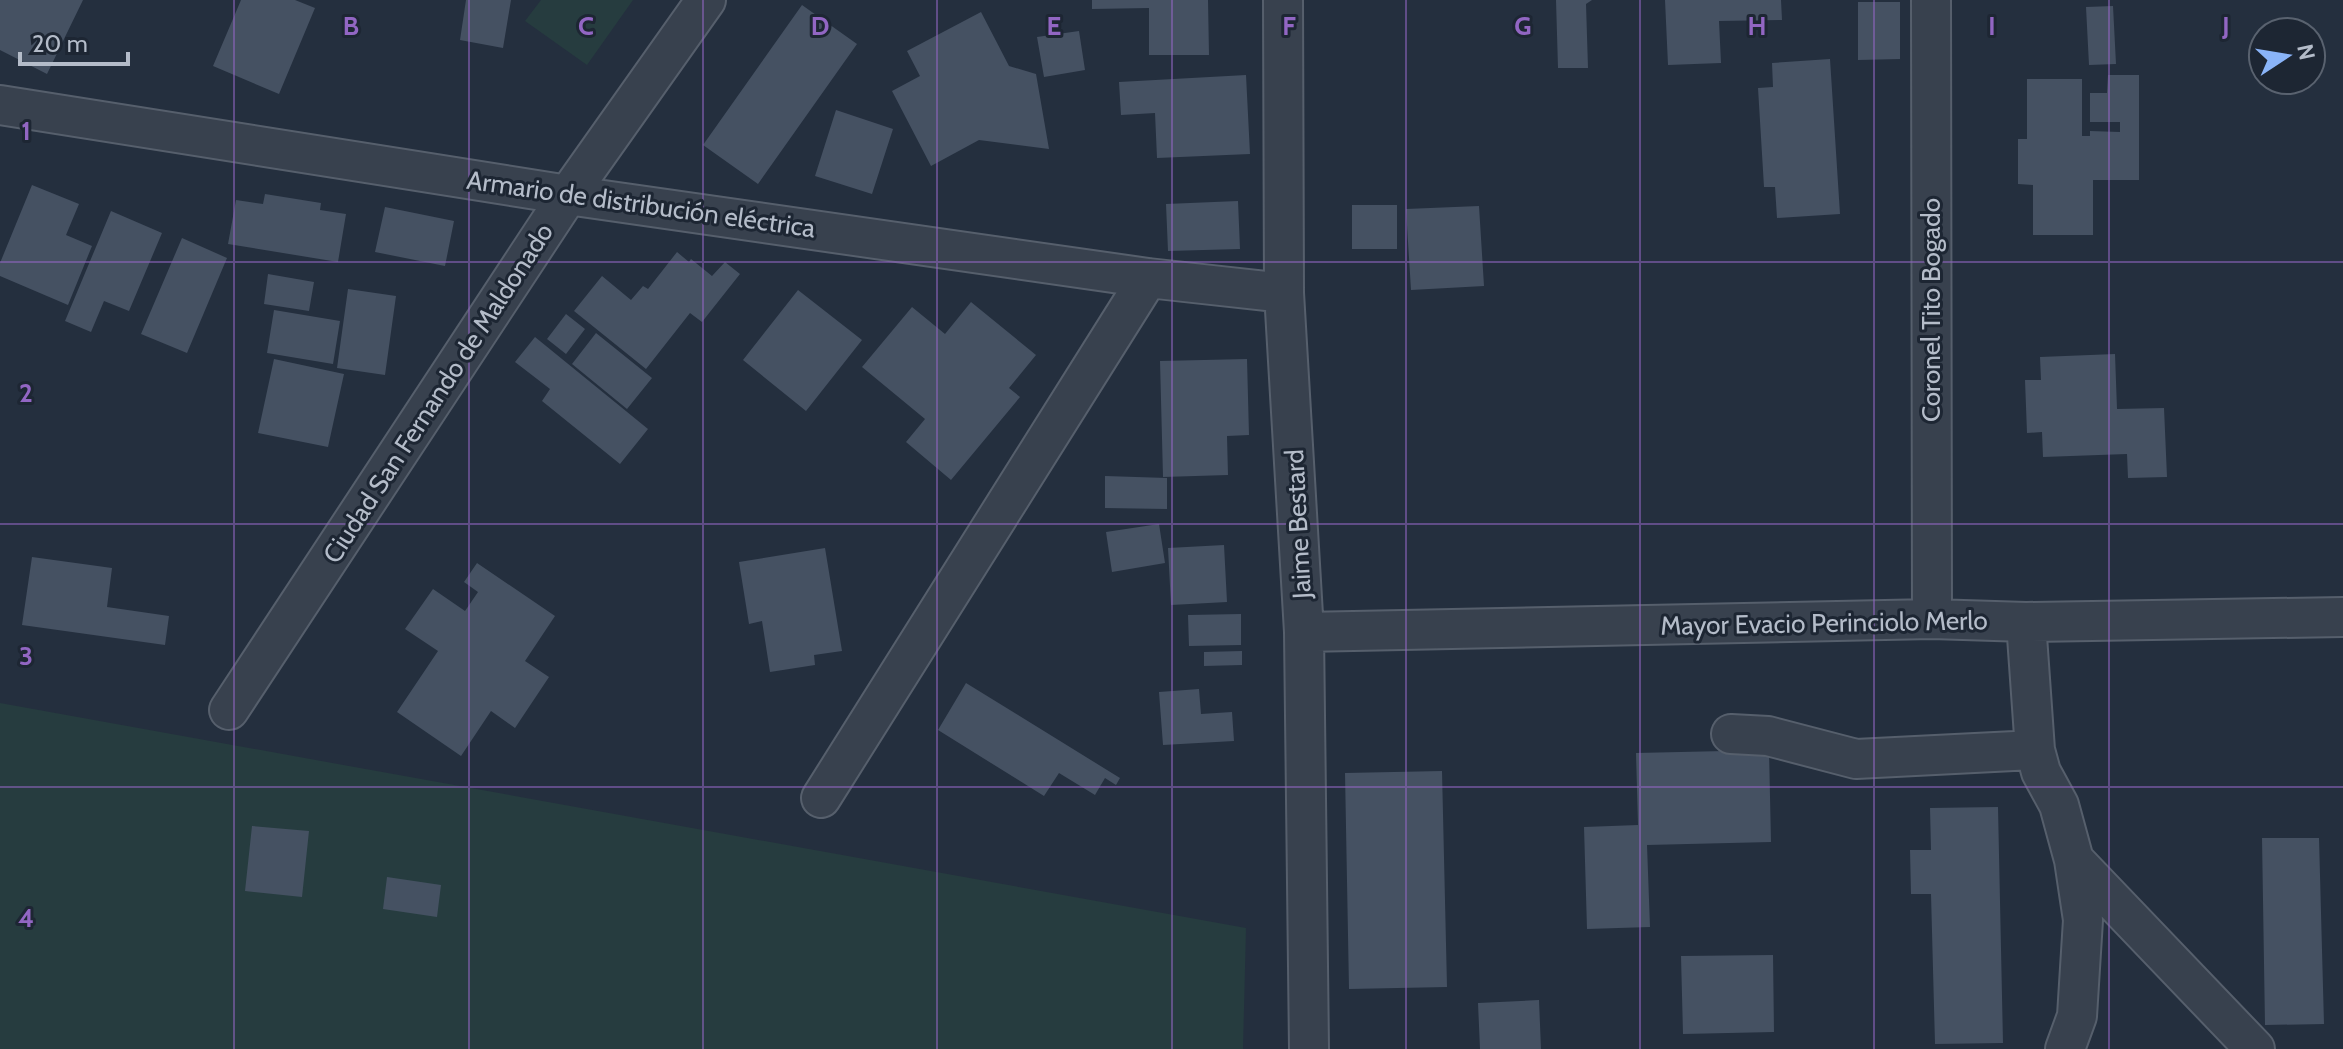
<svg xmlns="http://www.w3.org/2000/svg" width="2343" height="1049" viewBox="0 0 2343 1049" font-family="Cabin,sans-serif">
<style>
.green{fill:#263c3f}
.building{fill:#455162}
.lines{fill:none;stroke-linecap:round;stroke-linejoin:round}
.minor-casing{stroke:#565f6c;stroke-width:42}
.minor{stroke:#38414e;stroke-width:38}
.grid{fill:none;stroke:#9266c3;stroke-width:2;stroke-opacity:0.55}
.labels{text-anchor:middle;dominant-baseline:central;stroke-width:6;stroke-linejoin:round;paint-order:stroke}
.street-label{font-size:26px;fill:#b4bcc9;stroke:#1d2633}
.grid-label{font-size:26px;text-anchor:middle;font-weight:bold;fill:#9266c3;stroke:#1d2633;stroke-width:6;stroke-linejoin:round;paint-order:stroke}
</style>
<rect width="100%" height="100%" fill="#242f3e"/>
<path class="green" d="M541 0H633L587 65 525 21Z
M0 703 1246 928 1243 1049H0Z"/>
<path class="building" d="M0 0H83L47 74 0 50Z
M241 0H295L315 8 279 94 213 66Z
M466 0H511L503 48 460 40Z
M1092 0H1208L1209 55H1149V8L1092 9Z
M1556 0H1592L1586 4 1588 68H1558Z
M1665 0H1781L1782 20 1719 21 1721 63 1668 65Z
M1858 2H1900V59L1858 60Z
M802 5 857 44 758 184 703 145Z
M2113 6 2116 64 2089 65 2086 7Z
M981 12 1009 66 1036 74 1049 149 979 140 931 166 892 91 920 76 907 51Z
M1079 31 1085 70 1044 77 1037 37Z
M1830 59 1840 214 1777 218 1775 187H1764L1758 88 1773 87 1772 63Z
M1246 75 1250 154 1157 158 1155 113 1121 115 1119 82Z
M2108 75H2139V180H2093V235H2033V185L2018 184V139H2027V79H2082V136H2090V131L2120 132V122H2090V93H2107Z
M836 110 893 129 872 194 815 176Z
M32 185 79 204 66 235 92 246 68 305 0 276V263Z
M265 194 321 203 320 210 346 214 338 262 228 244 236 200 263 204Z
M1238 201 1240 249 1168 251 1166 204Z
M1352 205H1397V249H1352Z
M1479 206 1484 286 1411 290 1406 209Z
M385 207 454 221 445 266 375 252Z
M111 211 162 233 129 311 104 301 91 332 65 321Z
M182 238 227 258 187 353 141 334Z
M677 252 689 262 691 259 712 276 725 262 740 274 702 322 690 313 646 369 574 311 602 276 631 300 643 286 648 289Z
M268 274 314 282 309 311 264 304Z
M348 289 396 296 385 375 337 368Z
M798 290 862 340 806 411 743 360Z
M971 302 1036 355 1009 388 1020 397 951 480 906 442 925 419 862 367 912 307 945 334Z
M274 310 340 321 333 364 267 353Z
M566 314 585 329 566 354 547 339Z
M596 333 652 378 627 409 572 364Z
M535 337 648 429 620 464 542 401 550 389 515 362Z
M2115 354 2117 409 2164 408 2167 477 2128 478 2127 454 2043 457 2042 432 2027 433 2025 380H2041L2040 357Z
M274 359 344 374 328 447 258 433Z
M1247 359 1249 435 1227 436 1228 475 1163 477 1160 361Z
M1105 476 1167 478V509L1105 508Z
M1159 524 1165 563 1112 572 1106 532Z
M1224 545 1227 602 1171 605 1168 548Z
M825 548 842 651 814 655 815 665 770 672 762 621 749 624 739 562Z
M32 557 112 568 107 607 169 616 165 645 22 625Z
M477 563 555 616 525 661 549 677 515 728 491 711 461 756 397 712 438 651 405 629 433 589 465 611 478 592 464 582Z
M1241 614V645L1189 646 1188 615Z
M1242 651V665L1204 666V652Z
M966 683 1120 778 1116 785 1105 778 1095 795 1059 773 1044 796 938 730Z
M1199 689 1201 714 1232 712 1234 741 1163 745 1159 692Z
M1769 750 1771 842 1647 845 1650 927 1587 929 1584 827 1638 825 1636 753Z
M1442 771 1447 987 1349 989 1345 773Z
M1998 807 2003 1043 1935 1044 1931 894H1911L1910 850H1931L1930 808Z
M252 826 309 831 302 897 245 891Z
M2262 838H2319L2324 1024 2265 1025Z
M387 877 441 885 437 917 383 909Z
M1773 955 1774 1032 1683 1034 1681 956Z
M1539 1000 1541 1049H1480L1478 1003Z"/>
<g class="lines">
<g class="minor-casing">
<path id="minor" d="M1283 0 1284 293 1304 632 1309 1049
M1931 0 1932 619
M0 105 568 195 1148 278 1284 293
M2026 622 2035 750 2041 772 2059 805 2074 860 2083 920 2077 1016 2065 1049
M1304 632 1932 619 2026 622 2343 617
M229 710 568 195 706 0
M1731 734 1768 736 1856 759 2035 750
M821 798 1148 278
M2074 860 2255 1049"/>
</g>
<use href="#minor" class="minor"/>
</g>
<path class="grid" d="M234 0V1049M469 0V1049M703 0V1049M937 0V1049M1172 0V1049M1406 0V1049M1640 0V1049M1874 0V1049M2109 0V1049M0 262H2343M0 524H2343M0 787H2343"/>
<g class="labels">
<g class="street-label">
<text transform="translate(641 204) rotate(8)">Armario de distribución eléctrica</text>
<text transform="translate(1931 310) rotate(-90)">Coronel Tito Bogado</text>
<text transform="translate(438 393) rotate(-57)">Ciudad San Fernando de Maldonado</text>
<text transform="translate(1298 524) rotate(-93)">Jaime Bestard</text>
<text transform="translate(1824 623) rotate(-1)">Mayor Evacio Perinciolo Merlo</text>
</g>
</g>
<g class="grid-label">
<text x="351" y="35">B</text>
<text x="586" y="35">C</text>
<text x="820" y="35">D</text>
<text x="1054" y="35">E</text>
<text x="1289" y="35">F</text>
<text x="1523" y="35">G</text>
<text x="1757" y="35">H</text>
<text x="1992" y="35">I</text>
<text x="2226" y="35">J</text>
<text x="26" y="140">1</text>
<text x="26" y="402">2</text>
<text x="26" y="665">3</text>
<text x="26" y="927">4</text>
</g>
<g transform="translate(2287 56) rotate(78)"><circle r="38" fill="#1d2633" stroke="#59626f" stroke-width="2"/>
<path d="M0-6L14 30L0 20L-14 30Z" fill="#8ab4f8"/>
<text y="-12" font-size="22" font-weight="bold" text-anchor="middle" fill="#b4bcc9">N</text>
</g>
<path d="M20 52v12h108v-12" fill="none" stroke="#b4bcc9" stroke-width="4"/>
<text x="32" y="52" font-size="24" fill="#b4bcc9" stroke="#1d2633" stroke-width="6" paint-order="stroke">20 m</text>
</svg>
